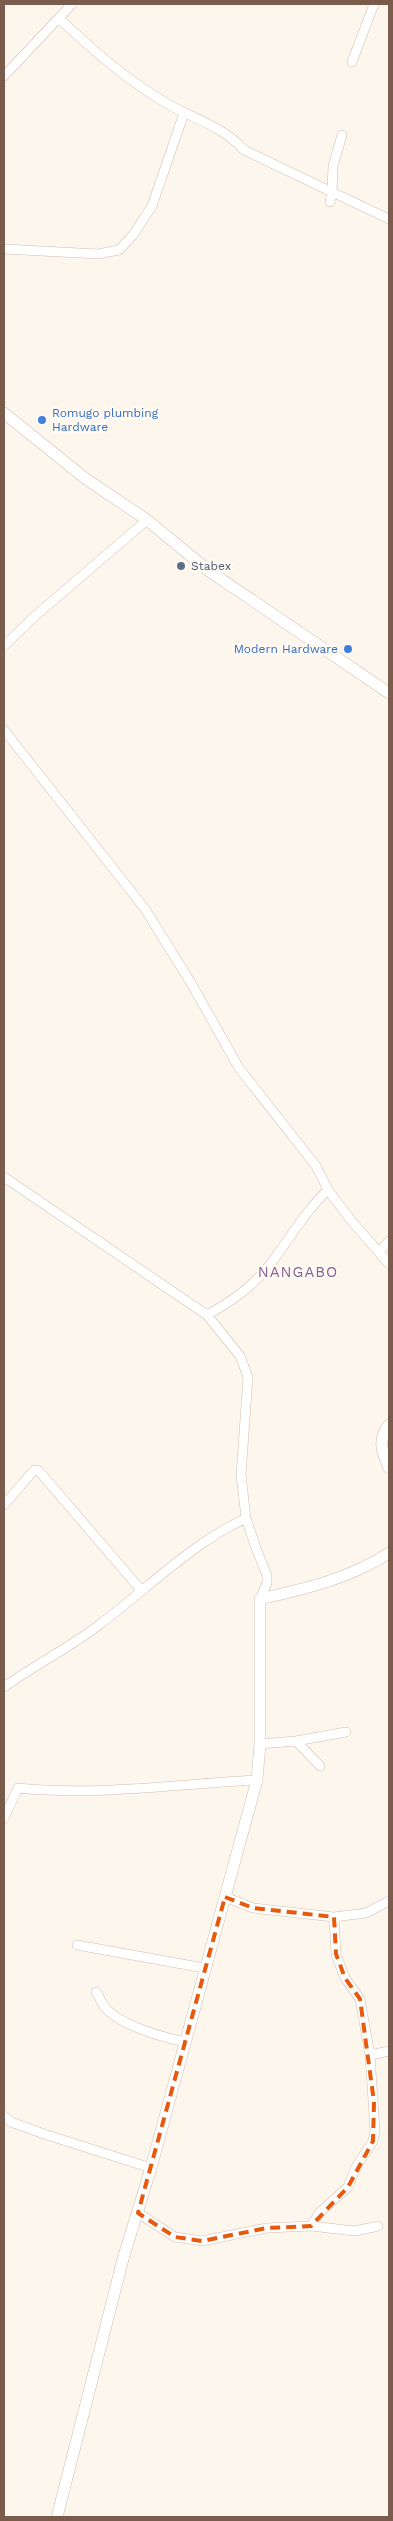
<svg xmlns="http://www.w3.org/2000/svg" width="393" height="2521" viewBox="0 0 393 2521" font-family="'Work Sans',sans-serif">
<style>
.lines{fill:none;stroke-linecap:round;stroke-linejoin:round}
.minor-casing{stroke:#d1beb0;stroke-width:10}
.tertiary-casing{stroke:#d1beb0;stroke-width:12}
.minor{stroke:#fff;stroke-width:9}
.tertiary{stroke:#fff;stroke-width:11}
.marked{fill:none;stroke:#e8590c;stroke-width:4;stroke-dasharray:10 6;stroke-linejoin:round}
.shop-dot{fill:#3f7fe0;stroke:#fffaf3;stroke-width:2}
.service-dot{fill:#5c6f8a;stroke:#fffaf3;stroke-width:2}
.labels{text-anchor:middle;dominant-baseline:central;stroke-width:5;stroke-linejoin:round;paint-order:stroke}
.shop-label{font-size:12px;fill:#366cbe;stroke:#fffaf3;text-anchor:start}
.service-label{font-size:12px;fill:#4e5e75;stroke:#fffaf3;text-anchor:start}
.quarter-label{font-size:15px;letter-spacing:1px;fill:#856695;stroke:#fffaf3}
</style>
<rect width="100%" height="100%" fill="#fdf6ec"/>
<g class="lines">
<g class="minor-casing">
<path id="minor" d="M59 18C91 49 127 80 166 103 193 119 223 126 244 150L332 192 330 202
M352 62 374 4
M4 76 72 4
M342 135 333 166 332 192 389 219
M4 249 98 254 119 250 133 235 152 206 184 113
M4 646 35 616 147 520
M4 730 145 909 191 983 239 1068 316 1166 328 1190 350 1219 389 1264
M4 1177 207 1315 240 1356 248 1377 241 1475 246 1518 257 1551 267 1575V1583L260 1599
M379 1252 389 1241
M207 1315C230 1302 250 1289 267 1268 288 1242 304 1212 328 1190
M4 1505 34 1470 39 1471 141 1590
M4 1687C35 1665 69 1648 99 1625 148 1588 191 1544 246 1518
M296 1741 320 1766
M260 1744 296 1741 346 1732
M4 1818 18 1788C97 1796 179 1784 257 1780
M225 1897 253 1908 334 1917 366 1913 389 1901
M77 1945 204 1968
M96 1992C99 1996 101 2002 104 2006 118 2025 162 2037 185 2042
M370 2055 389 2051
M4 2116 11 2122 44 2134 151 2168
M138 2213 175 2237 202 2241 267 2228 311 2226 320 2212 348 2187 356 2167 373 2141 375 2131 370 2055 360 1999 345 1978 336 1954 334 1917
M311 2226 355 2231 378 2226"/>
</g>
<g class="tertiary-casing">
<path id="tertiary" d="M4 413 86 479 147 520 209 571 389 693
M389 1425C377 1440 382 1452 389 1468
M57 2517 123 2259 151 2168 257 1780 260 1744V1599C305 1589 351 1578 389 1553"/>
</g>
<use href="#minor" class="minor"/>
<use href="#tertiary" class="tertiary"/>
</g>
<path class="marked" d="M225 1897 253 1908 334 1917 336 1954 345 1978 360 1999 374 2102 373 2141 348 2187 311 2226 267 2228 202 2241 175 2237 138 2213Z"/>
<g class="shop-dot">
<circle cx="42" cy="420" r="5"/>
<circle cx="348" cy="649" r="5"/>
</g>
<circle class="service-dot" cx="181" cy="566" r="5"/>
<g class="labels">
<g class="shop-label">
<text x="52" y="413">Romugo plumbing<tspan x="52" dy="14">Hardware</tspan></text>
<text x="338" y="649" text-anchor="end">Modern Hardware</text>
</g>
<g class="service-label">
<text x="191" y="566">Stabex</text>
</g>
<g class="quarter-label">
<text x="298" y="1272">NANGABO</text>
</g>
</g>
<rect width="393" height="2521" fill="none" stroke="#7a5c4d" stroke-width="10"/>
</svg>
